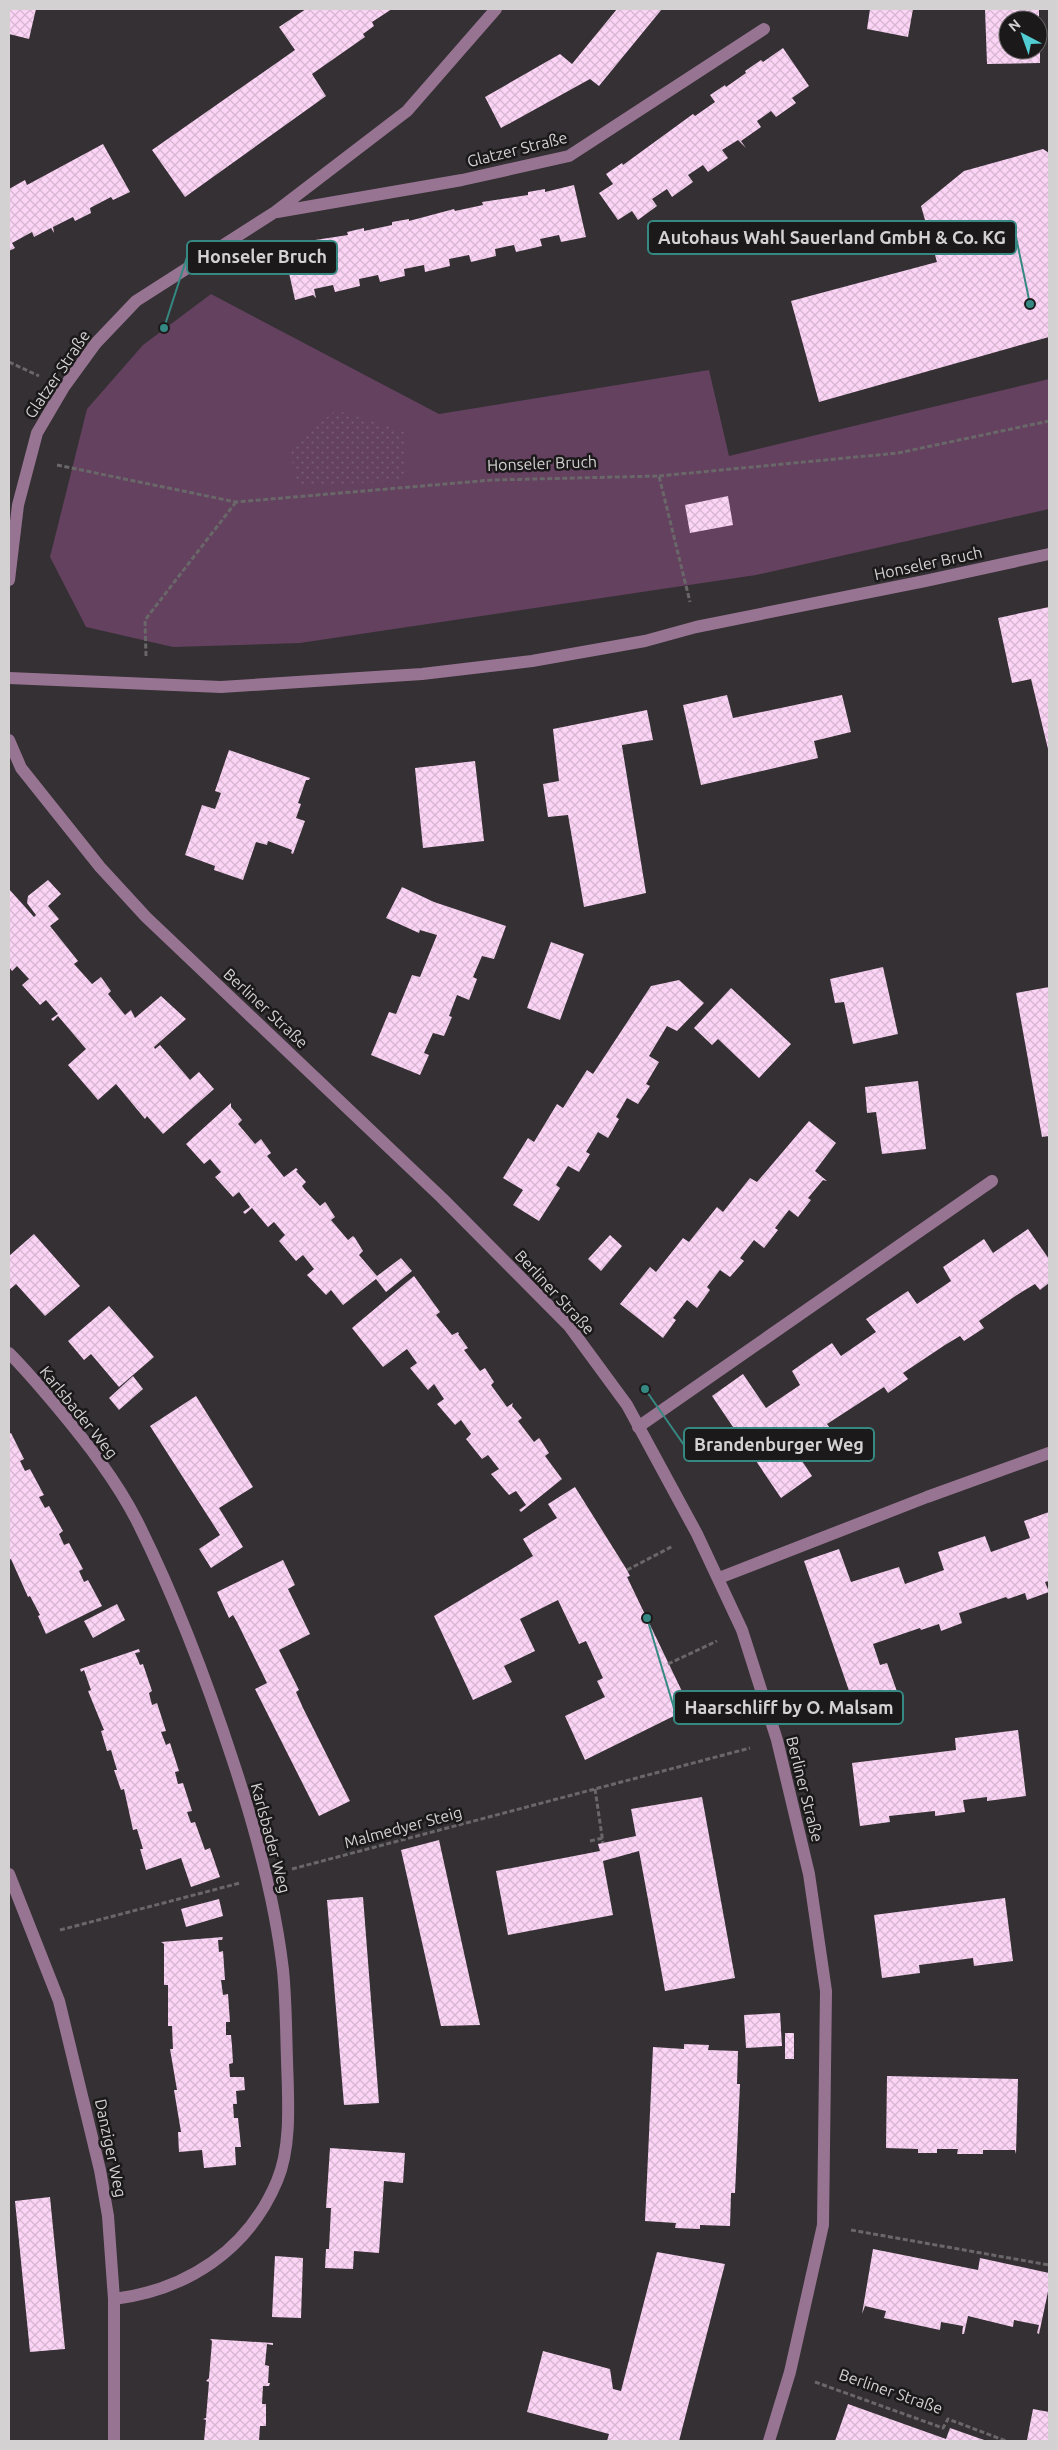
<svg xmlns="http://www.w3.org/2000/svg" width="1058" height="2450" viewBox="0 0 1058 2450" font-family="Ubuntu,sans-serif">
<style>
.green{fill:#63415f}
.park{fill:url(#park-dots)}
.building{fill:url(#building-cross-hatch)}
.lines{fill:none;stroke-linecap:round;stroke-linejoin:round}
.path{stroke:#6a6769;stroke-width:3;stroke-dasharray:5 2.5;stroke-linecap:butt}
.minor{stroke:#987493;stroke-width:12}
.labels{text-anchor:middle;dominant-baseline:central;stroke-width:5;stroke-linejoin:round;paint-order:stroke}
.street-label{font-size:16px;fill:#d4d1d3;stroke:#1b191a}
.leader{fill:none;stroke:#368882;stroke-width:2}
.callout-dot{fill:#368882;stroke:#1b191a;stroke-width:2}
.callout{fill:#1b191a;stroke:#368882;stroke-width:2}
.callout-label{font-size:18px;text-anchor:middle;font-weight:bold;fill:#d4d1d3}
</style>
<defs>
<pattern id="park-dots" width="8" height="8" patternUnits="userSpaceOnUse" patternTransform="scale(1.25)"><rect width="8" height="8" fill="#63415f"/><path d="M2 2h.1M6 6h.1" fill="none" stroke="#785b75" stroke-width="1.8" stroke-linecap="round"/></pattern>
<pattern id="building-cross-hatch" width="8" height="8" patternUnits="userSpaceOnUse" patternTransform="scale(1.25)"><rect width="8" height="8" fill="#fcd4f6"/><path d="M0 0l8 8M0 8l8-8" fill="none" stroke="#d6b6d1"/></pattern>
</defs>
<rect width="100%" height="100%" fill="#343033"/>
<path class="green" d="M211 294 439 414 709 370 729 456 1049 379V509L756 575 300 643 173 647 86 627 50 557 87 409 143 345Z"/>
<path class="park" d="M336 410 405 432 406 481 295 486 291 448Z"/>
<path class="building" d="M9 9H36L29 39 9 34Z
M306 9H392L372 22 374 26 363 34 365 37 312 74 326 96 185 197 152 150 295 50 279 27Z
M617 9H662L599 86 590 79 501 128 485 97 560 54 572 64Z
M870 9H913L908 37 867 29Z
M985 9H1039V20H1008V50H1038L1040 33V63L987 64Z
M783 48 809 86 792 98 796 103 776 117 771 111 757 121 761 127 741 141 746 148 738 140 722 150 728 158 708 172 703 165 688 175 693 182 672 197 667 189 652 199 657 206 638 220 632 211 618 220 599 193 613 184 606 174 622 163 623 165 693 114 695 116 715 102 710 95 725 85 726 87 746 73 745 71 761 60 763 62Z
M103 144 130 192 113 200 111 197 90 208 91 213 75 221 73 217 53 227 54 233 51 228 34 237 32 232 12 243 15 248 9 251V189L25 180 27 185Z
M1043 149 1049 153V337L819 402 791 301 937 262 921 206 964 171Z
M574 185 586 237 561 242 559 235 540 239 542 246 516 252 514 245 495 249 496 256 471 262 469 255 449 259 450 266 425 272 424 265 404 269 405 276 380 282 378 275 359 279 360 286 335 292 333 285 314 289 316 298 313 295 295 300 287 264 306 259 302 242 348 235 347 232 364 228V231L392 225V222L409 219V221L454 209 455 211 483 205 482 202 528 195V192L545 189V192Z
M728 496 733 525 690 533 685 505Z
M1049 607V749H1048L1031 679 1012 683 998 618Z
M727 695 733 718 842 695 851 732 814 741 818 758 701 785 683 705Z
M647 710 653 740 622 745 621 740 646 893 584 907 568 815 548 817 543 784 559 781 553 729Z
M229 750 310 778 309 780H306L298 803 301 804 296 818 305 821 293 854 291 853 292 850 268 841 267 845 256 842 243 880 214 870 215 866 185 855 202 805 215 809 221 793 215 791Z
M475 761 484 841 423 848 415 768Z
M48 880 61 894 48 906 59 919 50 926 78 961 74 964 92 984 101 977 111 991 108 994 125 1015 131 1010 135 1018 161 996 186 1019 154 1047 155 1049 160 1045 190 1080 199 1072 214 1089 163 1134 147 1116 145 1119 116 1084 98 1100 68 1065 86 1049 58 1016 53 1021 51 1019 58 1014 46 1000 40 1005 22 985 29 979 17 966 12 971 9 967V889L34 917 36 915 27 903 28 896Z
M402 887 434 902 506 926 494 959 482 956 473 977 477 979 469 1000 457 995 449 1016 452 1017 444 1036 433 1033 424 1053 429 1055 420 1075 371 1055 389 1012 396 1014 412 975 420 977 437 935 420 930 419 933 386 918Z
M551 942 584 954 560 1020 527 1008Z
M883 967 898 1034 853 1044 844 1002 835 1003 830 979Z
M679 980 704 1003 677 1031 667 1026 649 1056 659 1062 646 1084 650 1086 638 1104 627 1098 616 1117 619 1119 608 1138 598 1132 586 1152 590 1154 579 1172 568 1166 556 1185 560 1188 539 1221 513 1205 523 1190 503 1178 528 1138 534 1142 557 1104 563 1108 587 1070 593 1074 651 986Z
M1049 987V1136L1042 1137 1016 993Z
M731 988 791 1044 759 1078 718 1039 712 1045 694 1028Z
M918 1081 926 1149 882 1154 876 1112 867 1113 865 1087Z
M231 1103V1107L242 1120 238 1124 255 1144 261 1139 271 1153 267 1156 284 1177 296 1168 298 1170 296 1171 306 1182 302 1186 305 1190 320 1206 325 1202 326 1203 335 1217 331 1220 348 1240 353 1236 355 1238 363 1251 359 1255 377 1276 401 1258 412 1271 386 1292 376 1279 343 1305 331 1290 326 1295 307 1275 314 1269 303 1255 296 1261 279 1241 285 1235 274 1222 268 1227 252 1208 245 1214 243 1212 250 1207 239 1192 233 1197 215 1177 221 1172 210 1159 204 1164 186 1144Z
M809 1121 836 1143 815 1171 827 1181 823 1180 808 1198 811 1200 798 1217 789 1210 775 1228 778 1230 764 1248 754 1240 740 1258 744 1261 730 1277 720 1270 707 1287 710 1290 697 1308 687 1300 673 1318 676 1320 663 1338 620 1304 650 1267 656 1272 683 1238 689 1242 717 1207 723 1212 750 1178 757 1182Z
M1028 1229 1049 1259V1283L1040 1290 1035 1284 1020 1293 979 1321 984 1328 964 1341 960 1336 945 1345 903 1373 908 1379 888 1393 884 1387 827 1424 832 1431 813 1444 808 1438 794 1449 812 1476 781 1498 712 1396 743 1374 766 1408 800 1385 792 1371 816 1354 832 1343 841 1356 876 1332 866 1319 908 1291 917 1304 951 1281 943 1267 984 1239 993 1253Z
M34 1234 80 1286 45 1316 16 1284 9 1290V1256Z
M610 1235 622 1246 601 1271 588 1259Z
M414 1276 440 1312 436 1315 452 1335 458 1332 459 1334H458L468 1348 464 1350 480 1371 485 1368 494 1382 491 1385 507 1407 513 1403 512 1406 522 1418 518 1421 534 1442 539 1438 540 1439 549 1453 545 1456 562 1479 521 1512 519 1510 526 1505 516 1491 509 1495 491 1474 499 1469 488 1455 482 1459 466 1439 471 1434 461 1420 455 1425 437 1404 444 1399 434 1384 428 1390 410 1368 417 1363 407 1349 383 1367 352 1328Z
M109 1306 154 1357 119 1387 91 1354 84 1360 68 1341Z
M133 1376 143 1389 119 1410 109 1398Z
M196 1396 253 1487 219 1508 243 1547 211 1568 199 1549 220 1535 150 1426Z
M11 1433 24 1459 20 1461 25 1471 30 1469 44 1495 39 1497 45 1508 49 1506 63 1531 59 1534 64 1545 69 1543 83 1569 79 1571 84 1582 88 1580 102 1606 46 1634 38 1616 40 1615 30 1596 28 1597 11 1559 9 1560V1434Z
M575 1487 627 1570 630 1576 627 1577 690 1708 585 1760 565 1716 605 1697 597 1681 603 1678 586 1641 579 1644 558 1600 520 1619 535 1651 504 1666 512 1682 473 1700 434 1616 533 1556 523 1539 557 1518 548 1504Z
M1049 1512V1581L1045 1582 1049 1592 1027 1600 1025 1593 1008 1599 1006 1597 959 1613 962 1623 941 1631 939 1624 921 1630 920 1628 873 1644 880 1665 887 1663 900 1700 869 1711 868 1707 856 1711 804 1561 839 1549 851 1582 899 1567 905 1584 944 1570 938 1552 985 1536 991 1552 1030 1538 1024 1521Z
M283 1560 295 1585 288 1589 310 1634 279 1650 299 1690 296 1692 303 1708 350 1801 319 1816 255 1689 267 1683 237 1622 233 1615 229 1618 217 1592Z
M117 1604 125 1620 93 1638 84 1621Z
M139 1649 140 1652 135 1653 140 1665 143 1664 152 1691 149 1693 152 1705 157 1703 166 1731 161 1732 166 1745 170 1743 179 1771 175 1772 178 1784 183 1783 192 1811 187 1812 191 1823 195 1822 205 1850 210 1848 220 1877 191 1887 181 1858 146 1870 140 1849H143L137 1829 133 1830 124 1789 121 1790 114 1770H117L111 1750 107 1751 101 1731 104 1730 88 1691 91 1690 84 1670 81 1672 80 1669Z
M1018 1730 1026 1796 987 1801V1797L963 1800 965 1812 935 1816V1811L889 1816 890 1822 860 1826 852 1763 956 1750 955 1738Z
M702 1797 735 1978 665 1991 639 1851 603 1861 613 1915 508 1935 496 1871 600 1851 598 1844 636 1836 631 1809Z
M439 1840 480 2025 441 2026 401 1850Z
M363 1897 379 2103 344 2105 327 1900Z
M1005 1898 1013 1961 974 1966 973 1958 919 1965 920 1973 882 1978 874 1915Z
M219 1899 223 1916 186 1927 181 1909Z
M223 1937 222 1940H218L219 1952 223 1951 225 1980H221L223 1995 228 1994 230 2022H226V2035H231L232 2046 233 2063 229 2064 230 2077H244L245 2090 236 2091 237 2104H233L234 2118H238L241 2147H235L236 2165 204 2168 202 2150 179 2152 178 2132H181L174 2090H177L170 2049H173L172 2026H168V1985H164V1944L161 1942Z
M780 2013 782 2046 746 2048 744 2015Z
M785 2033H794V2059H785Z
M684 2044 709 2045 708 2050 738 2051 737 2084H740L735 2193H731L730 2226 700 2225V2229L675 2228 676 2223 645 2221 653 2047 684 2049Z
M887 2076 1018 2079 1016 2154 1015 2150H983V2154H957L958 2149H937V2153H918V2149L886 2148Z
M330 2148 405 2153 403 2183 384 2181 379 2253 354 2251 353 2269 325 2268 326 2249H329L331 2208H326Z
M50 2197 65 2349 30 2352 15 2201Z
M873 2249 978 2270 980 2258 1049 2273V2287L1039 2334 1037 2333 1039 2325 1014 2320 1013 2327 968 2316 964 2334H962L963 2326 941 2322 940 2330 884 2318 886 2311 865 2306 862 2314Z
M657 2252 725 2264 679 2441H607L609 2434 527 2412 543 2351 610 2369 613 2389 621 2391Z
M275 2256 303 2258 301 2318 272 2317Z
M210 2339 273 2343V2345L267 2344 265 2365 269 2366 268 2383H270L269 2386H263L262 2404H266V2426H260L259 2441H204L206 2420 203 2419 206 2418 209 2382 206 2381 209 2378 212 2341Z
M848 2404 946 2439 950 2428 987 2441H835Z
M1033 2409 1049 2412V2441L1027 2440Z"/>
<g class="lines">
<path class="path" d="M9 362 39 376
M57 465 236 502 492 480 659 476 690 602
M659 476 898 453 1049 421
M146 656 145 620 236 502
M627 1570 673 1546
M668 1664 717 1641
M595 1789 603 1843
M590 1841 603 1838
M292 1869 750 1748
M60 1930 240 1883
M851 2230 1049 2265
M815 2382 943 2428 948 2419 1006 2441"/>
<path class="minor" d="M277 212 462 180 569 156 764 29
M9 580 18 505 37 433 64 387 96 343 136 301 275 212 407 111 496 9
M9 678 221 687 422 674 532 661 645 641 696 627 925 581 1049 554
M9 740 21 768 100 867 146 917 442 1198 569 1326 627 1405 697 1534 742 1630 777 1740 809 1874 826 1991 823 2225 790 2372 769 2441
M9 1353C26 1370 42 1389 57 1407 87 1443 116 1480 137 1521 176 1599 207 1681 234 1764 256 1831 275 1900 283 1970 286 2000 286 2030 287 2060 288 2097 292 2146 277 2181 248 2250 187 2290 114 2299
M638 1427 992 1181
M719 1578 927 1497 1049 1453
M9 1874 59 2001 100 2170 108 2216 114 2299V2441"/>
</g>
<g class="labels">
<g class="street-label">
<text transform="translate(517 149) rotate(-14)">Glatzer Straße</text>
<text transform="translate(57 374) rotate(-56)">Glatzer Straße</text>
<text transform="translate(542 463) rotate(-2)">Honseler Bruch</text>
<text transform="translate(928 563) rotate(-12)">Honseler Bruch</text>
<text transform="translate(266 1008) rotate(43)">Berliner Straße</text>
<text transform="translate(555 1292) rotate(47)">Berliner Straße</text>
<text transform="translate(79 1412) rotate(51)">Karlsbader Weg</text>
<text transform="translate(805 1789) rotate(76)">Berliner Straße</text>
<text transform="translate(403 1827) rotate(-15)">Malmedyer Steig</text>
<text transform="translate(271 1838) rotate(75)">Karlsbader Weg</text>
<text transform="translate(111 2148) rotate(78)">Danziger Weg</text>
<text transform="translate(891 2391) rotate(19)">Berliner Straße</text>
</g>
</g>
<path class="leader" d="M1030 304L1016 237M164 328L187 257M645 1389L684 1445M647 1618L674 1708"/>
<g class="callout-dot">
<circle cx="1030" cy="304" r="5"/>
<circle cx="164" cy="328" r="5"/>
<circle cx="645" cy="1389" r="5"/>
<circle cx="647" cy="1618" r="5"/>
</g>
<g class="callout">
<rect x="648" y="221" width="368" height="33" rx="5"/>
<rect x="187" y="241" width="150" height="33" rx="5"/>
<rect x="684" y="1428" width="190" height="33" rx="5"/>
<rect x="674" y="1691" width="229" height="33" rx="5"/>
</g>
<g class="callout-label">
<text x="832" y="244">Autohaus Wahl Sauerland GmbH &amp; Co. KG</text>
<text x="262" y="263">Honseler Bruch</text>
<text x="779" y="1451">Brandenburger Weg</text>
<text x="789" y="1714">Haarschliff by O. Malsam</text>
</g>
<rect width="1058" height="2450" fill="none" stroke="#d4d1d3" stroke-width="20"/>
<g transform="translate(1023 35) rotate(319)"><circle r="24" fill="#1b191a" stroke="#656364"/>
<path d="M0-4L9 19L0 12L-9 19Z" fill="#51ccd2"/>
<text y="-8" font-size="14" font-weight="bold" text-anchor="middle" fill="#d4d1d3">N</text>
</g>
</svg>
